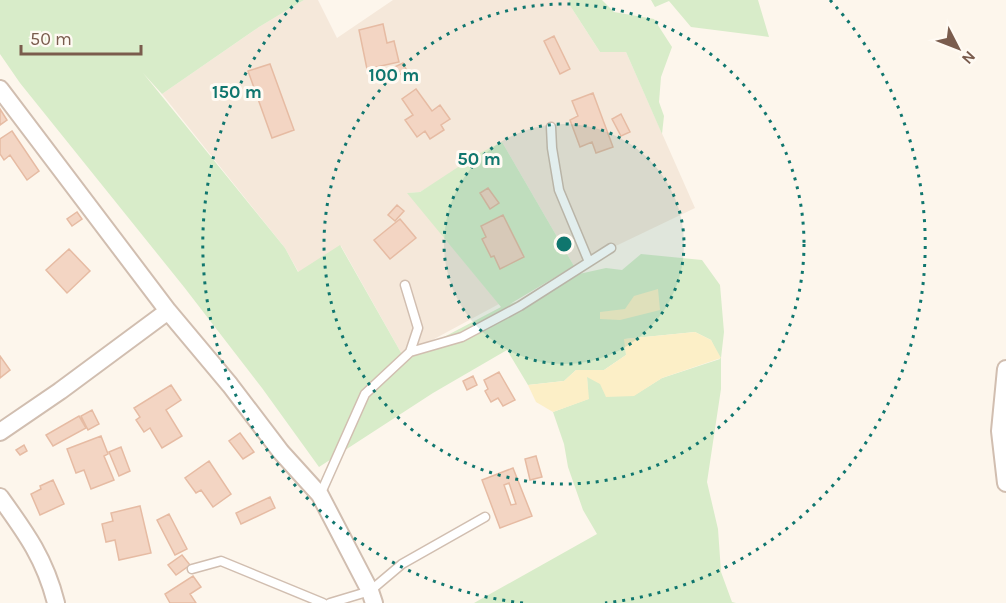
<svg xmlns="http://www.w3.org/2000/svg" width="1006" height="603" viewBox="0 0 1006 603" font-family="Karla,sans-serif">
<style>
.residential{fill:#f5e8da}
.green{fill:#d8ecc9}
.sand{fill:#fcefc7}
.building{fill:#f3d5c3;stroke:#e6bba3;stroke-width:1.5;fill-rule:evenodd}
.lines{fill:none;stroke-linecap:round;stroke-linejoin:round}
.service-casing{stroke:#d1beb0;stroke-width:11}
.minor-casing{stroke:#d1beb0;stroke-width:20}
.service{stroke:#fff;stroke-width:8}
.minor{stroke:#fff;stroke-width:16}
.ring{fill:none;stroke:#0f766e;stroke-width:3;stroke-dasharray:3 6}
.centre{fill:#0f766e;stroke:#fffaf3;stroke-width:3}
.ring-label{font-size:18px;text-anchor:middle;font-weight:bold;fill:#0f766e;stroke:#fffaf3;stroke-width:6;stroke-linejoin:round;paint-order:stroke}
</style>
<rect width="100%" height="100%" fill="#fdf6ec"/>
<path class="residential" d="M304 0H318L337 38 393 0H569V4L600 52H626L695 208 574 266 502 142 420 192 408 193 499 304 410 352 404 358 341 246 299 273 285 248 162 94 259 27Z"/>
<path class="green" d="M0 0H304L259 27 162 94 143 73 285 248 298 272 340 245 404 358 501 307 407 193 420 192 478 154 502 142 574 266 510 304 558 286 570 276 606 268 622 270 641 254 702 260 720 285 724 332 721 358V389L707 482 718 529 721 572 732 602 736 603H474L597 534 583 510 568 467 564 444 553 412 588 399 587 376 601 384 633 396 662 378 720 359 711 340 695 332 625 339 626 355 604 370H576L564 381 528 385 507 350 433 393 319 467 262 388 184 287 20 83 0 54Z
M569 0H602L614 12 654 19 672 47 661 77 659 102 664 116 662 134 626 52H600L569 4Z
M651 0H758L769 37 691 27 669 1 655 7Z"/>
<path class="sand" d="M658 289 660 310 620 320 600 319V312L625 309 634 296Z
M695 332 711 340 721 358 662 378 634 396 606 397 600 384 587 377 589 399 553 412 536 402 528 385 564 381 576 370H604L626 355 624 339Z"/>
<path class="building" d="M383 24 387 43 394 41 399 62 367 69 359 30Z
M554 36 570 69 560 74 544 41Z
M403 63 407 71 388 80 384 72Z
M270 64 294 130 272 138 248 71Z
M416 89 432 111 440 105 450 119 441 125 444 130 430 139 425 131 417 137 405 120 413 115 402 99Z
M593 93 613 147 596 153 592 142 580 147 570 120 578 116 572 101Z
M0 109 7 120 0 125Z
M621 114 630 132 621 136 612 119Z
M12 131 39 171 27 180 10 155 4 160 0 154V139Z
M488 188 499 203 490 209 480 193Z
M397 205 404 211 395 221 388 215Z
M77 212 82 219 72 226 67 219Z
M503 215 524 257 500 269 494 256 491 257 482 239 486 237 481 226Z
M400 219 416 238 390 259 374 240Z
M69 249 90 271 67 293 46 270Z
M0 356 10 370 0 378Z
M499 372 515 400 503 406 498 398 491 402 485 391 488 389 484 380Z
M473 376 477 385 467 390 463 381Z
M171 385 181 400 166 410 182 436 162 448 150 428 144 432 136 420 140 417 134 408Z
M92 410 99 424 88 430 81 416Z
M79 416 86 428 53 446 46 435Z
M240 433 254 452 243 459 229 441Z
M101 436 108 454 104 456 114 480 91 489 84 470 76 473 67 449Z
M24 445 27 451 20 455 16 450Z
M121 447 130 471 119 476 109 452Z
M536 456 542 477 530 480 525 459Z
M209 461 231 494 213 507 201 490 196 493 185 478Z
M513 468 532 516 500 528 482 480ZM509 483 516 504 511 505 504 485Z
M53 480 64 504 40 515 31 494 41 489 40 486Z
M270 497 275 508 241 524 236 513Z
M140 506 151 553 119 560 115 540 106 542 102 524 113 521 111 513Z
M169 514 187 549 175 555 157 520Z
M182 555 190 565 176 575 168 565Z
M193 576 201 587 190 594 196 603H170L165 594Z"/>
<g class="lines">
<g class="service-casing">
<path id="service" d="M551 127 552 148 559 190 589 262
M410 352 462 337 520 306 611 248
M320 495 365 394 410 352 418 328 405 285
M192 569 221 561 323 603
M330 603 370 591 402 564 485 517"/>
</g>
<g class="minor-casing">
<path id="minor" d="M0 89 168 311 230 385 281 452 320 495 370 591 374 603
M1006 369 1000 431 1006 483
M0 432 60 391 168 311
M0 497C26 533 45 559 56 603"/>
</g>
<use href="#service" class="service"/>
<use href="#minor" class="minor"/>
</g>
<circle cx="564" cy="244" r="120" fill="#0f766e" fill-opacity=".12"/>
<g class="ring">
<circle cx="564" cy="244" r="120"/>
<circle cx="564" cy="244" r="240"/>
<path d="M523 603A361 361 0 0 1 298 0M830 0A361 361 0 0 1 605 603"/>
</g>
<circle cx="564" cy="244" r="9" class="centre"/>
<g class="ring-label">
<text x="394" y="81">100 m</text>
<text x="237" y="98">150 m</text>
<text x="479" y="165">50 m</text>
</g>
<g transform="translate(958 48) rotate(132)" stroke="#fffaf3" stroke-width="4.5" paint-order="stroke">
<path d="M0-4.5L10 22L0 15L-10 22Z" fill="#7a5c4d"/>
<text y="-9" font-size="16" font-weight="bold" text-anchor="middle" fill="#7a5c4d">N</text>
</g>
<path d="M21 45v9h120v-9" fill="none" stroke="#7a5c4d" stroke-width="3"/>
<text x="30" y="45" font-size="18" fill="#7a5c4d" stroke="#fffaf3" stroke-width="4.5" paint-order="stroke">50 m</text>
</svg>
